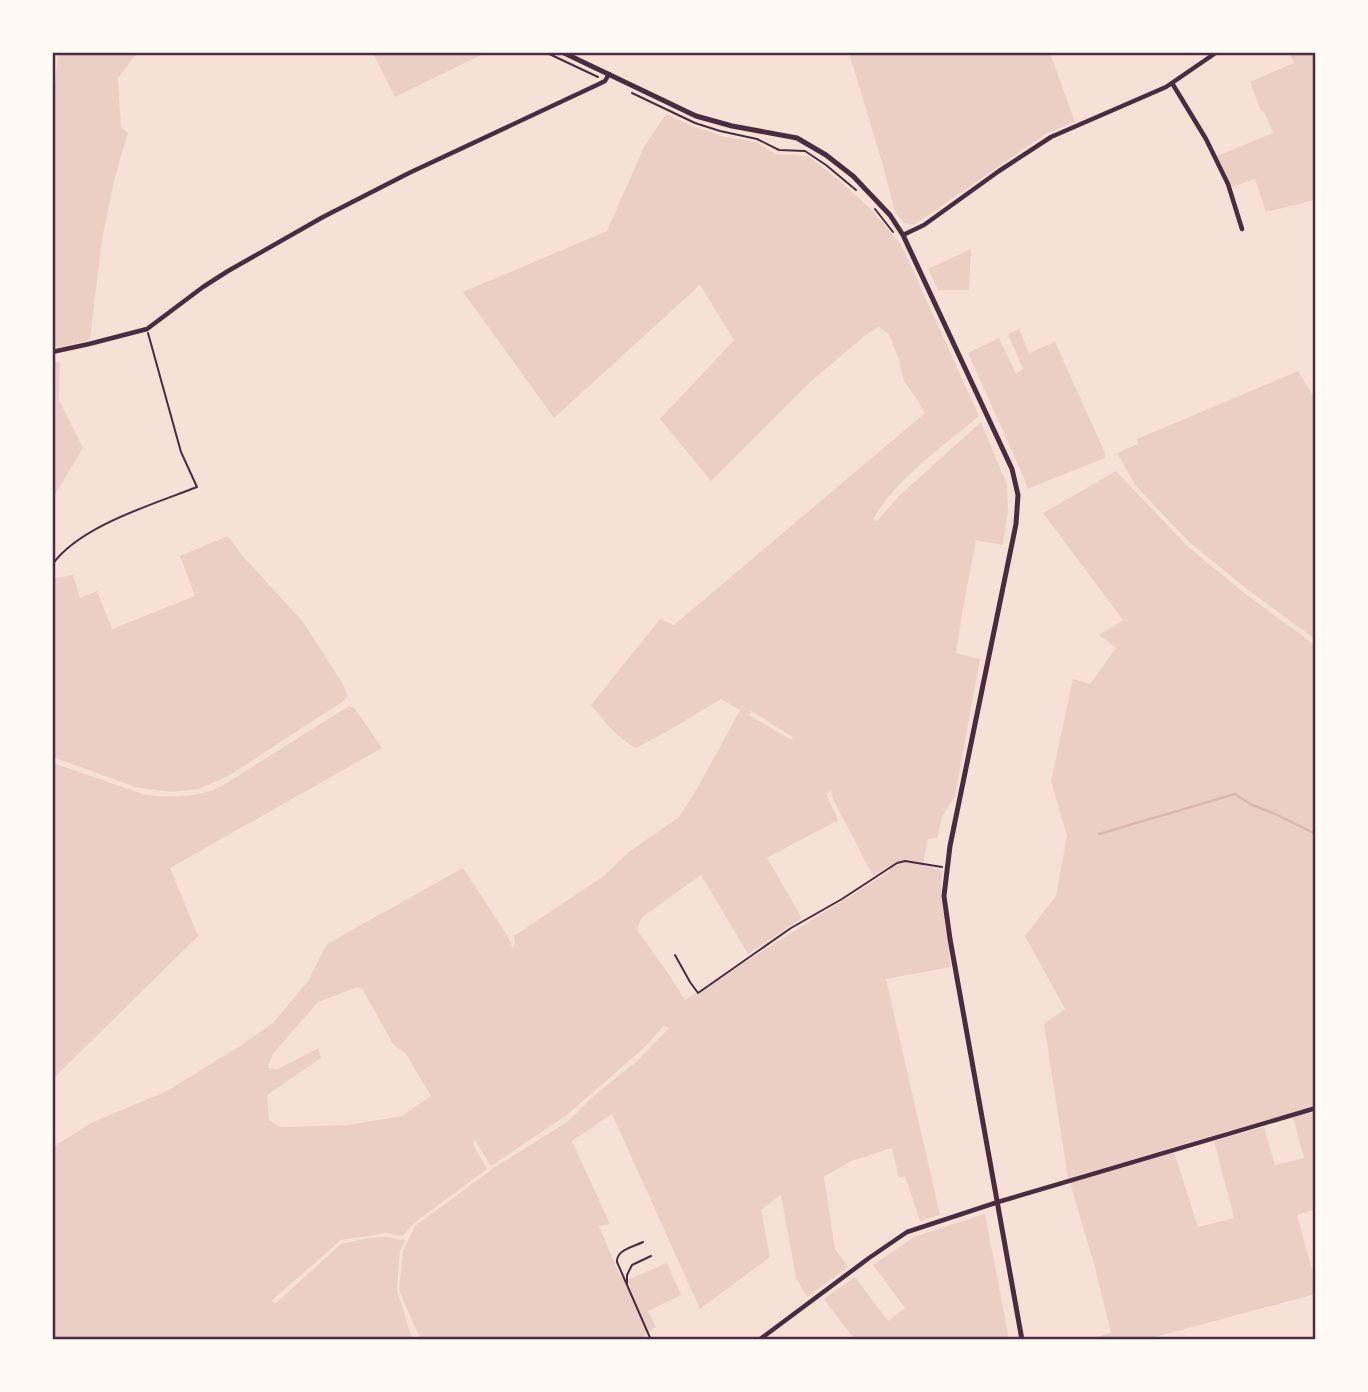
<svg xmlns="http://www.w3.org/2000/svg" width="1368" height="1392" viewBox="0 0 1368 1392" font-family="Signika,sans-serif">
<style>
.green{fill:#ebcfc5;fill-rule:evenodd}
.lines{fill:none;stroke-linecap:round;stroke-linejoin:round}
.stream{stroke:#dcb8b0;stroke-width:2.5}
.path{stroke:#4a2c40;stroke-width:2}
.service{stroke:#4a2c40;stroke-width:2}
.minor{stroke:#4a2c40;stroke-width:4.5}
.tertiary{stroke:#4a2c40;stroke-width:5}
.neatline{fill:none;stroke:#4a2c40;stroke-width:2.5}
</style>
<rect width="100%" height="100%" fill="#f7e1d7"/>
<path class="green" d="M58 53H137L118 78 121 128 128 133 115 177 102 239 90 340 53 349 52 86H55Z
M373 53H485L395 97Z
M849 53H1050L1075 122 1047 133 914 225 904 223 895 212 882 162Z
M1289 53 1315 54V200L1266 212 1255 179 1232 187 1217 156 1273 133 1264 112 1261 111 1250 82 1294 63Z
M666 114 695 127 725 137 756 142 775 154 808 156 840 181 871 209 902 246 979 416C942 447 898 477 873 519L877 521 900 495 981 422 1007 485 1008 510 1003 545 976 540 963 608 956 653 980 659 955 796 942 817 937 838 928 839 923 865 942 871 941 895 951 967 886 979 940 1215 920 1221 905 1176 899 1178 892 1148 851 1161 824 1177 835 1249 848 1267 807 1297 796 1278 781 1195 761 1210 770 1257 700 1309 612 1114 572 1141 610 1224 599 1226 620 1276 627 1280 667 1263 681 1295 648 1311 656 1327 639 1339H420L399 1290 403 1251 415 1226 495 1167 567 1122 596 1094 636 1062 669 1028 663 1026 646 1046 567 1115 491 1166 475 1140 473 1144 487 1169 413 1224 403 1236 386 1233 341 1240 271 1301 276 1303 341 1244 368 1238 385 1237 405 1240 400 1251 397 1290 412 1339 53 1340V1147L93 1122 167 1091 243 1044 273 1023 308 981 327 944 463 868 507 935 513 948 515 943 514 936 605 875 629 852 679 817 698 787 740 710 721 699 668 731 636 748C617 738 605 722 591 705L660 619 674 625 925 413 916 398 904 381 899 360 889 334 879 327 867 334 809 383 711 481 660 419 734 340 700 285 554 418 463 292 607 231 644 147ZM751 711 793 737 791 740 749 715ZM831 791 833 799 873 876 888 867 890 871 685 1000 670 976 637 930 641 918 701 875 748 954 802 918 767 858 838 820 826 794ZM358 987 363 990 393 1044 406 1054 431 1096 402 1116 347 1125 280 1127 269 1120 267 1095 321 1058 318 1048 278 1069 268 1068 272 1055 318 1002Z
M971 249 969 290H938L928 269Z
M1019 329 1029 353 1055 342 1105 453V458L1027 489 1024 478 968 353 999 338 1016 374 1023 369 1008 334Z
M60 361 59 400 83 448 53 498V363Z
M1298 371 1315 399V639L1247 589 1189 542 1136 486 1117 453 1138 444 1137 439Z
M1116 471 1188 547 1247 595 1315 645V1106L1068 1178 1044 1024 1065 1009 1025 936 1056 896 1067 836 1051 781 1073 679 1090 684 1116 648 1099 635 1123 620 1043 513Z
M228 536 241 554 303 622 344 686 347 696 345 700 230 775 199 789 171 792 135 787 53 757V577L55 578 73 575 80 598 97 591 112 629 195 596 180 556Z
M349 706 355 709 382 748 170 868 198 936 53 1079V763L146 795C171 797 197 798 220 787Z
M1315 1112V1209L1297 1215 1315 1280V1294L1148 1339H1089L1111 1333 1094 1264 1070 1183 1174 1152 1198 1227 1234 1218 1214 1141 1264 1127 1275 1165 1304 1158 1293 1117Z
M984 1214H985L1009 1339H854L824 1299 855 1277 888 1321 905 1308 873 1265 914 1237Z"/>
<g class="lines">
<path class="stream" d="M1099 834 1235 794 1252 805 1273 813 1316 834"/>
<path class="path" d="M545 52 598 77
M632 93 695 123 720 131 757 139 779 150 805 151 826 165 856 190
M875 209 893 232
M52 565C79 526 154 504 197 487L181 452 148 333
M675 955 690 982 698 993 791 928 842 899 897 863 905 861 942 867"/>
<path class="service" d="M643 1242C633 1247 616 1250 617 1262L651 1340
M627 1284V1275L632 1265 651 1256"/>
<path class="minor" d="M1172 83 1206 139 1228 184 1242 229
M903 235 924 225 999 171 1051 137 1166 87 1217 52
M52 352 89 344 147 329 203 287 228 271 323 217 409 173 599 84 605 81 609 74
M759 1340 869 1258 907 1232 998 1202 1316 1108"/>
<path class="tertiary" d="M562 52 696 116 732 126 797 138 826 155 853 176 890 215 903 235 1012 469 1018 495 1016 524 950 846 944 896 950 939 1022 1340"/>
</g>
<rect width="1368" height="1392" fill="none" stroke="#fffaf5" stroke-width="108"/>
<rect x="54" y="54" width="1260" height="1284" class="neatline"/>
</svg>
